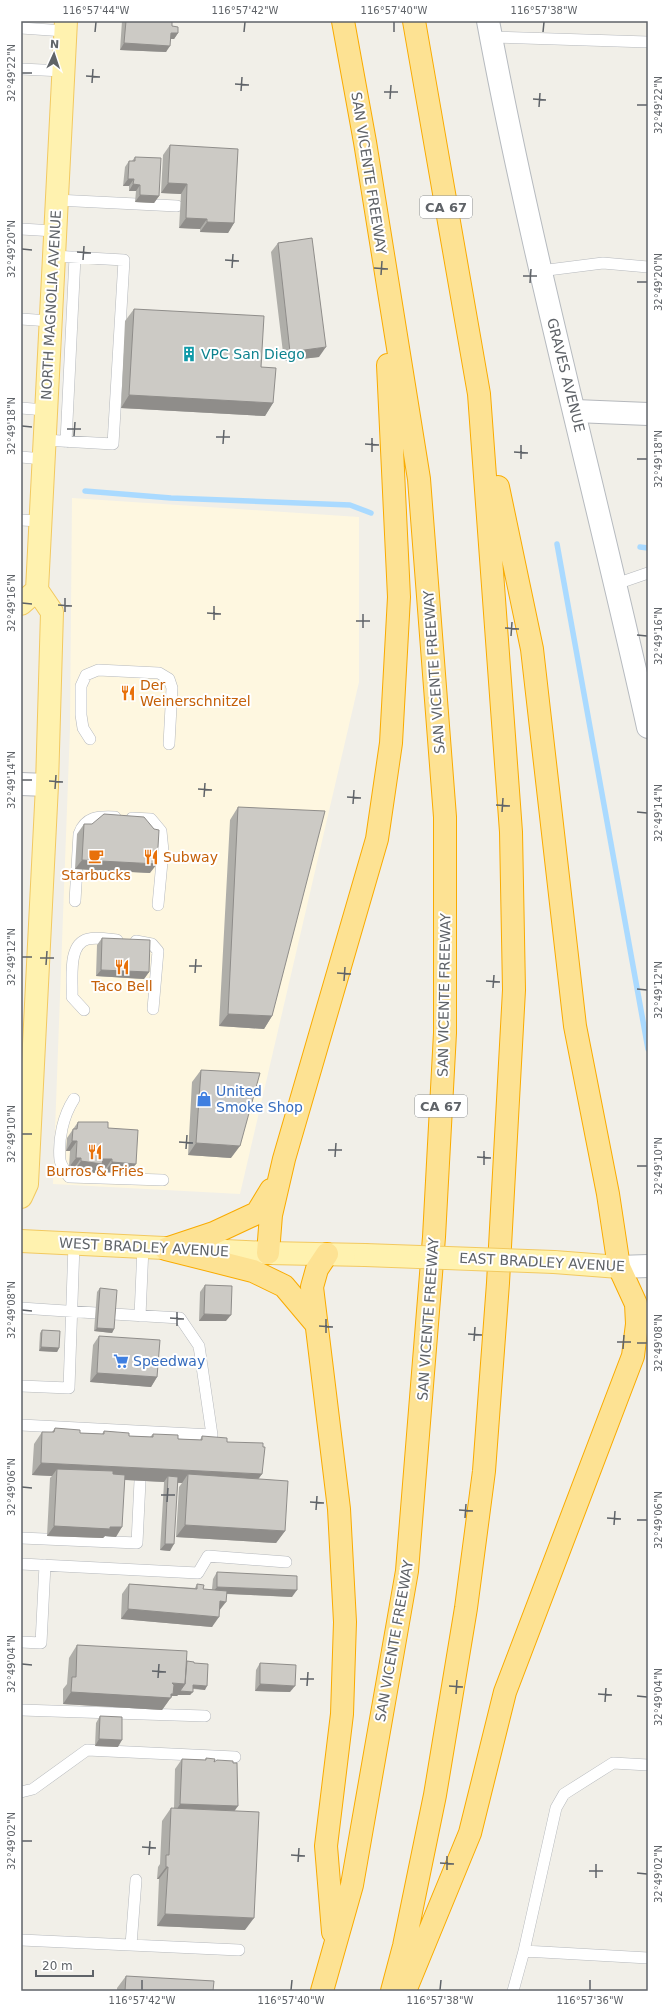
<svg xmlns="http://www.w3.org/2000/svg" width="669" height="2012" viewBox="0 0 669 2012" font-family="'DejaVu Sans',sans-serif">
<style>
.commercial{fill:#fef7e0}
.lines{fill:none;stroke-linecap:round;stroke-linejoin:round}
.stream{stroke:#aadaff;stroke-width:5.5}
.service-casing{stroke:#b5b8bc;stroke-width:12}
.minor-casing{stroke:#b5b8bc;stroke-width:24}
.tertiary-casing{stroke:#b5b8bc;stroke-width:24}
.secondary-casing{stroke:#b6babf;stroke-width:24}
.primary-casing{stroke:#f2c960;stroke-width:24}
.motorway-casing{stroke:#f9ab00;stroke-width:24}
.service{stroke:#fff;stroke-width:11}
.minor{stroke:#fff;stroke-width:22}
.tertiary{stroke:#fff;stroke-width:22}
.secondary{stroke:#fff;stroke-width:22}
.primary{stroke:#fff2af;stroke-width:22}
.motorway{stroke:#fde293;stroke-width:22}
.primary-bridge-casing{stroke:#f2c960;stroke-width:24;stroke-linecap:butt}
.primary-bridge{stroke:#fff2af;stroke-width:22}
.wall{fill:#afaea9}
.shaded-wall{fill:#8f8d8a}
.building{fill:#cccac5;stroke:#8f8d8a}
.ticks{fill:none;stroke:#5f6368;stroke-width:1.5}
.labels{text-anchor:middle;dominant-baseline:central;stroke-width:4;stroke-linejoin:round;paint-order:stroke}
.shield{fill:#fff;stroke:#8f9295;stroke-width:1}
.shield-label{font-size:13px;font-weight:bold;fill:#5f6368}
.street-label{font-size:14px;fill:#5f6368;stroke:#fff}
.culture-label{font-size:14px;fill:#0d838f;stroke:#fff;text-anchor:start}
.food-label{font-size:14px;fill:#c56008;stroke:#fff}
.shop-label{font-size:14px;fill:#366cbe;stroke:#fff;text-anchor:start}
.neatline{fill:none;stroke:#5f6368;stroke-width:1.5}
.ticks-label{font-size:10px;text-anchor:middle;fill:#5f6368}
</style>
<rect width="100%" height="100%" fill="#f1efe8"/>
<path class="commercial" d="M72 498 359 517V682L240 1194 53 1184 70 728Z"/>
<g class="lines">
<path class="stream" d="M85 491 171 498 350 505 371 513
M557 544 648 1049
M640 547 648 548"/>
<g class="service-casing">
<path id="service" d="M21 28 65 31
M491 37 648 42
M21 69 63 71
M56 200 177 206
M21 229 55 231
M540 271 603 263 648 267
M21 319 50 321
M21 408 45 410
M44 440 113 444 124 260 53 256
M66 442 75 257
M21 457 43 459
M21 520 40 521
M616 584 648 573
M90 739 83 728 81 715V686L86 675 98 670 159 673 169 679 172 688 169 744
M132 818 151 819 161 831 163 851 158 905
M75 901 79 834C85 817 98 816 115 817
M136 941 152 944 158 951 153 1009
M84 1010 72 997C73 980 67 944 88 939 96 937 108 939 117 940
M74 1099C63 1116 58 1139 60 1160 61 1166 66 1172 69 1177L163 1180
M21 1308 96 1313
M140 1316 143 1247
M21 1386 69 1388 74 1244
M21 1425 212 1435 199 1346 180 1318 113 1314
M21 1538 137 1543 140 1481
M21 1564 198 1573 208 1556 286 1562
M21 1642 41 1643 45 1565
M21 1710 205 1716
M648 1765 613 1763 564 1794 556 1808 524 1951 648 1958
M21 1792 33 1789 87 1750 235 1757
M21 1940 239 1950
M131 1945 136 1880
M513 1991 524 1951"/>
</g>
<g class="minor-casing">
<path id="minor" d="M575 411 648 414"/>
</g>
<g class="tertiary-casing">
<path id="tertiary" d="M21 784 47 785"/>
</g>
<g class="secondary-casing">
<path id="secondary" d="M488 21C532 258 596 492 648 727
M619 1267 648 1266"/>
</g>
<g class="primary-casing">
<path id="primary" d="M21 604 37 590
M21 1197 27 1184 47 785 52 612 37 590 66 21
M21 1241 268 1253 365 1255
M554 1262 619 1267"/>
</g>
<g class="motorway-casing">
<path id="motorway" d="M166 1249 253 1271 284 1286 316 1324
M166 1249 214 1233 257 1213 271 1190
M268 1253 271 1215 284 1159 377 839 391 743 399 597 388 365
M327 1254 317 1269 312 1287 339 1509 345 1622 342 1714 326 1846 333 1932
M322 1991 352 1885 407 1571 434 1237 445 1033V817L419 479 365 142 343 21
M392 1991 404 1946 435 1795 466 1608 484 1471 498 1283 514 990 511 832 479 394 414 21
M405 1991 470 1833 505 1692 633 1356 637 1324 636 1304 619 1267 608 1194 575 1026 532 649 498 487"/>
</g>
<use href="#service" class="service"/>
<use href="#minor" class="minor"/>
<use href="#tertiary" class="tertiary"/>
<use href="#secondary" class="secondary"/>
<use href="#primary" class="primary"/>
<use href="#motorway" class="motorway"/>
<g class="primary-bridge-casing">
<path id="primary-bridge" d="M365 1255 554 1262"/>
</g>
<use href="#primary-bridge" class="primary-bridge"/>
</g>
<path class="wall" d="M122 21H172V26L178 33 174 39H171L166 52 120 50Z
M170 145 234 223 228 233 200 232V229L179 228 181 194 161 193 163 155Z
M135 157 159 196 154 203 135 202 136 191H129V186H123L125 167 129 161H132Z
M278 243 319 357 284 361 271 252Z
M134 309 261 367 273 403 265 416 121 408 125 321Z
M238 807 272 1016 264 1029 219 1026 230 820Z
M84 824 150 873 75 869 77 834Z
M102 938 149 972 144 979 96 976 97 945Z
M201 1070 231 1158 188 1155 192 1082Z
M78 1122 108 1128 129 1173 105 1172V1169L99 1168 96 1173 74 1171 75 1167H69L70 1151H66L67 1138Z
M205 1285 226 1321H199L200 1292Z
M100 1288 114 1329 112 1333 94 1331 97 1292Z
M42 1330 59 1348 57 1352 39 1351 40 1333Z
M99 1336 157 1377 151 1387 90 1382 93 1345Z
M55 1428 80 1433 102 1434 104 1431 129 1436 150 1437 153 1434 178 1439 200 1440 202 1436 227 1442 262 1474 258 1479 285 1531 276 1543 176 1537 179 1487 182 1483H178L170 1551 160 1550 164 1483V1482L124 1480 116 1537 105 1536 103 1538 47 1536 50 1478 52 1476 32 1475 34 1444 42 1432H52Z
M217 1572 292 1597 226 1594 212 1627 121 1619 122 1594 129 1584 195 1588 197 1584 203 1589H212L213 1579Z
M77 1645 187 1661 194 1663 205 1690 193 1689 190 1695H178L177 1696H172L162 1710 63 1704V1689L67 1684 69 1658Z
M260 1663 290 1692 255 1691 256 1670Z
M100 1716 118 1747 95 1746 96 1723Z
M206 1758 214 1762 234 1811 245 1930 157 1926 159 1879H157L158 1867 160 1864 162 1821 171 1808 174 1809 175 1769 182 1759 205 1760Z
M126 1976 213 1991H117V1988Z"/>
<path class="shaded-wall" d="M171 33H178L174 39H167Z
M124 43 170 46 166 52 120 50Z
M128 179H134L129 186H123Z
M168 183 187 184 181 194 161 193Z
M133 184 140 185 136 191H129Z
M140 195 159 196 154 203 135 202Z
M186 218 207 219 200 229 179 228Z
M207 222 234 223 228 233 200 232Z
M326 347 319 357 284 361 290 352Z
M129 395 273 403 265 416 121 408Z
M82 860 157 864 150 873 75 869Z
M101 970 149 972 144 979 96 976Z
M228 1014 272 1016 264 1029 219 1026Z
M72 1141H77L70 1151H66Z
M196 1143 240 1146 231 1158 188 1155Z
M76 1158H81L75 1167H69Z
M103 1159H112L105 1169 99 1168 96 1173 74 1171 81 1161Z
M112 1162 136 1164 129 1173 105 1172Z
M204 1314 231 1315 226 1321H199Z
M97 1328 114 1329 112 1333 94 1331Z
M41 1347 59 1348 57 1352 39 1351Z
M97 1373 157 1377 151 1387 90 1382Z
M41 1463 262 1474 253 1486 188 1474 182 1483 168 1482V1476L164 1482 56 1476 57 1469 52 1476 32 1475Z
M185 1525 285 1531 276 1543 176 1537Z
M54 1526 110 1527H122L116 1537 105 1536 103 1538 47 1536Z
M165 1544H174L170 1551 160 1550Z
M217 1587 297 1590 292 1597 212 1593Z
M220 1601 226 1602 219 1611Z
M128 1609 219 1617 212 1627 121 1619Z
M172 1683 185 1684 193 1692 190 1695H178L177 1696H172L162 1710 63 1704 71 1692Z
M260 1684 295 1686 290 1692 255 1691Z
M193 1685 207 1686 205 1690 191 1688Z
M99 1739 122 1740 118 1747 95 1746Z
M180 1804 238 1806 231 1816 174 1814Z
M166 1867H168L159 1879H157Z
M165 1914 254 1918 245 1930 157 1926Z"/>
<path class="building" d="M126 21H172V26L178 27V33H171L170 46 124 43Z
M170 145 238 149 234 223 207 222V219L186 218 187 184 168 183Z
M135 157 161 158 159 196 140 195V185L133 184 134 179H128L129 161H135Z
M312 238 326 347 290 352 278 243Z
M134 309 264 316 261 367 276 368 273 403 129 395Z
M238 807 325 811 272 1016 228 1014Z
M104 814 144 817 154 829 159 830 157 864 82 860 84 824H92Z
M102 938 150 940 149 972 101 970Z
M201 1070 260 1073 240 1146 196 1143Z
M78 1122H108V1128L138 1130 136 1164 112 1162V1159H103L102 1164 81 1161V1158H76L77 1141H72L73 1129H77Z
M205 1285 232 1286 231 1315 204 1314Z
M100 1288 117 1290 114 1329 97 1328Z
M42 1330 60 1331 59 1348 41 1347Z
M99 1336 160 1340 157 1377 97 1373Z
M55 1428 80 1430V1433L104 1434V1431L129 1433V1436L153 1437V1434L178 1435V1439L202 1440V1436L227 1438V1442L263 1443V1447H265L262 1474 41 1463 42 1432H54Z
M57 1469 113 1471V1474L125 1475 122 1527H110V1529L54 1526Z
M188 1474 288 1481 285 1531 185 1525Z
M168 1476 178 1477 174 1544H165Z
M217 1572 297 1576V1590L217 1587Z
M129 1584 197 1589V1584L204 1585 203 1589 227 1591 226 1602 220 1601 219 1617 128 1609Z
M77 1645 187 1651 185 1684 172 1683 174 1685 173 1694H171V1698L71 1692 72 1677H76Z
M187 1661 194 1662V1663L208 1664 207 1686 193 1685V1692L180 1691 185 1684Z
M260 1663 296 1665 295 1686 260 1684Z
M100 1716 122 1717V1740L99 1739Z
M206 1758 215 1759 214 1762 217 1760 233 1761V1763H237L238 1806 180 1804 182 1759 206 1760Z
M171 1808 259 1812 254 1918 165 1914 168 1867H166V1855H169Z
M126 1976 214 1981 213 1991H125Z"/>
<path class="ticks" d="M95 32 96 22M244 32 245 22M394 32V22M543 32 544 22M22 73H32M86 76 100 77M92 83 93 69M235 84 249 85M241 91 242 77M384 92H398M390 99 391 85M533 99 546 100M637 105H647M539 107 540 93M22 249 32 250M77 252 91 253M83 260 84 246M225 260 239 261M232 268 233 254M374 268 388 269M381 275 382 261M523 276H537M637 282H647M530 283 531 269M22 426 32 427M67 429H81M74 436 75 422M216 437H230M223 444 224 430M365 444 379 445M372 452V438M514 452 528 453M521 459V445M637 459H647M22 603 32 604M58 605 72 606M65 612V598M207 613 221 614M214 620V606M356 621H370M363 628V614M505 628 519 629M637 635 647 636M511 636 512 622M22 780H32M49 781 63 782M55 789 56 775M198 789 212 790M204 797 205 783M347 797 361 798M353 804 354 790M496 805 510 806M502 812 503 798M637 812 647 813M22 957H32M40 958H54M46 965 47 951M189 966H202M195 973 196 959M337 973 351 974M344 981 345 967M486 981 500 982M493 988 494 975M637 989 647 990M22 1134H32M179 1142 193 1143M186 1149 187 1135M328 1150H342M335 1157 336 1143M477 1157 491 1158M484 1165V1151M637 1166H647M22 1310 32 1311M170 1318 184 1319M177 1326V1312M319 1326 333 1327M326 1333V1319M468 1334 482 1335M474 1341 475 1327M617 1342H631M637 1343H647M623 1349 624 1335M22 1487 32 1488M161 1495H175M167 1502 168 1488M310 1502 324 1503M316 1510 317 1496M459 1510 473 1511M465 1518 466 1504M607 1518 621 1519M637 1520H647M614 1525 615 1511M22 1664 32 1665M152 1671 166 1672M158 1678 159 1664M300 1679H314M307 1686 308 1672M449 1686 463 1687M456 1694 457 1680M598 1694 612 1695M637 1696 647 1697M605 1702 606 1688M22 1841H32M142 1847 156 1848M149 1855 150 1841M291 1855 305 1856M298 1862 299 1848M440 1863 454 1864M447 1870V1856M589 1871H603M637 1873 647 1874M596 1878V1864M142 1990V1980M291 1990 292 1980M440 1990 441 1980M590 1990V1980"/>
<defs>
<g id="building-bare" transform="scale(1.2)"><path d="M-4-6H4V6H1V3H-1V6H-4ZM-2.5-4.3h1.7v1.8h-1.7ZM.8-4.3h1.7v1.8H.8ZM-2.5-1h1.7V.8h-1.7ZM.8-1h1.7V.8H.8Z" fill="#0f9aa8" stroke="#fff" stroke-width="2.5" paint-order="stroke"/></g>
<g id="restaurant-bare" transform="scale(1.2)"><path d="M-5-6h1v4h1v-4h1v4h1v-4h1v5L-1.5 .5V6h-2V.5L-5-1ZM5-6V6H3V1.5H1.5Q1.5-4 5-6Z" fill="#e8710a" stroke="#fff" stroke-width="2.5" paint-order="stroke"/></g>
<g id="cafe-bare" transform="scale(1.2)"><path d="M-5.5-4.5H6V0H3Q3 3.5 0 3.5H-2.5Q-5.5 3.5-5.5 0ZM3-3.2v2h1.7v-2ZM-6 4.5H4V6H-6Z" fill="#e8710a" stroke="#fff" stroke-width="2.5" paint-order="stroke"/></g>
<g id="shop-bare" transform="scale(1.2)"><path d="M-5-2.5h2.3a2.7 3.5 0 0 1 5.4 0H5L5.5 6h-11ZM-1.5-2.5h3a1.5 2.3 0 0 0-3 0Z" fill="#3f7fe0" stroke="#fff" stroke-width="2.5" paint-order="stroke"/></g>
<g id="supermarket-bare" transform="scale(1.2)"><path d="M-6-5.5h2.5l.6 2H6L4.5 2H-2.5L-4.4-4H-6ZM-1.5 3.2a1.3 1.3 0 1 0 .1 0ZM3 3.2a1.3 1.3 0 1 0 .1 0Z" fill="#3f7fe0" stroke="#fff" stroke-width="2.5" paint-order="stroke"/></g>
</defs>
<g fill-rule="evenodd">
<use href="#building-bare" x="189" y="354"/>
<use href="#restaurant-bare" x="128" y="693"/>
<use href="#cafe-bare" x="96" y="856"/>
<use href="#restaurant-bare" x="151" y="857"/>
<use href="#restaurant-bare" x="122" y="967"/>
<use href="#shop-bare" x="204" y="1099"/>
<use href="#restaurant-bare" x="95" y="1152"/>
<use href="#supermarket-bare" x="121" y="1361"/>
</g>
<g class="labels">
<g class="shield">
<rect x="420" y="196" width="52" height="22" rx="3"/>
<rect x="415" y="1095" width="52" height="22" rx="3"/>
</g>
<g class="shield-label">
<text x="446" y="207">CA 67</text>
<text x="441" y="1106">CA 67</text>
</g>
<g class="street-label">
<text transform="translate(369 173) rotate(81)">SAN VICENTE FREEWAY</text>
<text transform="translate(51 305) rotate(-87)">NORTH MAGNOLIA AVENUE</text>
<text transform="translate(566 375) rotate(76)">GRAVES AVENUE</text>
<text transform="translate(434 672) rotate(-94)">SAN VICENTE FREEWAY</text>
<text transform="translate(444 995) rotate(-89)">SAN VICENTE FREEWAY</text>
<text transform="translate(144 1247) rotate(3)">WEST BRADLEY AVENUE</text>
<text transform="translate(542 1262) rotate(3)">EAST BRADLEY AVENUE</text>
<text transform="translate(428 1319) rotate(-86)">SAN VICENTE FREEWAY</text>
<text transform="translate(394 1641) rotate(-80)">SAN VICENTE FREEWAY</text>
</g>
<g class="culture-label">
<text x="201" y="354">VPC San Diego</text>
</g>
<g class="food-label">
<text x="140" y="685" text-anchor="start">Der<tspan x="140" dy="16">Weinerschnitzel</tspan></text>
<text x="163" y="857" text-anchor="start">Subway</text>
<text x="96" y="875">Starbucks</text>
<text x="122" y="986">Taco Bell</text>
<text x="95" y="1171">Burros &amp; Fries</text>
</g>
<g class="shop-label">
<text x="216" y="1091">United<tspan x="216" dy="16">Smoke Shop</tspan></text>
<text x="133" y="1361">Speedway</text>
</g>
</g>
<rect width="669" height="2012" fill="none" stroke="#ffffff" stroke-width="44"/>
<g transform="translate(54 54) rotate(3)" stroke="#ffffff" stroke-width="3" paint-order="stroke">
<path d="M0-3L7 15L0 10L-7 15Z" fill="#5f6368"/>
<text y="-6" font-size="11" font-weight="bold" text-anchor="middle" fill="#5f6368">N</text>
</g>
<path d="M36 1970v6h57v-6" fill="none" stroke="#5f6368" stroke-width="2"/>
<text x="42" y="1970" font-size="12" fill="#5f6368" stroke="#ffffff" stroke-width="3" paint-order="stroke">20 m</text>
<rect x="22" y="22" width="625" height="1968" class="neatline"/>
<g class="ticks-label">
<text x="96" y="14">116°57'44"W</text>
<text x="245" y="14">116°57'42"W</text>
<text x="394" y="14">116°57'40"W</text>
<text x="544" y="14">116°57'38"W</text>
<text transform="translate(11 73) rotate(-90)" y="4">32°49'22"N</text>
<text transform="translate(658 105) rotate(-90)" y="4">32°49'22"N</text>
<text transform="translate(11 249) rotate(-90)" y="4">32°49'20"N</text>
<text transform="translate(658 282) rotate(-90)" y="4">32°49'20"N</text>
<text transform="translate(11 426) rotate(-90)" y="4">32°49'18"N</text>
<text transform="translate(658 459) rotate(-90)" y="4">32°49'18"N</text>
<text transform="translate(11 603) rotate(-90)" y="4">32°49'16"N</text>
<text transform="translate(658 636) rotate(-90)" y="4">32°49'16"N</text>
<text transform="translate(11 780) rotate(-90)" y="4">32°49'14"N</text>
<text transform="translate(658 813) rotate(-90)" y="4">32°49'14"N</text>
<text transform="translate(11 957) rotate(-90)" y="4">32°49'12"N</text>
<text transform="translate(658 990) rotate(-90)" y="4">32°49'12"N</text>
<text transform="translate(11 1134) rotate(-90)" y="4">32°49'10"N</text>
<text transform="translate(658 1166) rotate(-90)" y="4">32°49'10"N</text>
<text transform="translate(11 1310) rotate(-90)" y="4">32°49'08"N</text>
<text transform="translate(658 1343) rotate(-90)" y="4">32°49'08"N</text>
<text transform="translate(11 1487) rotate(-90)" y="4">32°49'06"N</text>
<text transform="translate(658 1520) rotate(-90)" y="4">32°49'06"N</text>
<text transform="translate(11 1664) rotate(-90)" y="4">32°49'04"N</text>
<text transform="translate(658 1697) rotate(-90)" y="4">32°49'04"N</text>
<text transform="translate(11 1841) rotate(-90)" y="4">32°49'02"N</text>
<text transform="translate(658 1874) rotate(-90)" y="4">32°49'02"N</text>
<text x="142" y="2004">116°57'42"W</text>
<text x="291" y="2004">116°57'40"W</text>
<text x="440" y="2004">116°57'38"W</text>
<text x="590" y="2004">116°57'36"W</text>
</g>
</svg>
